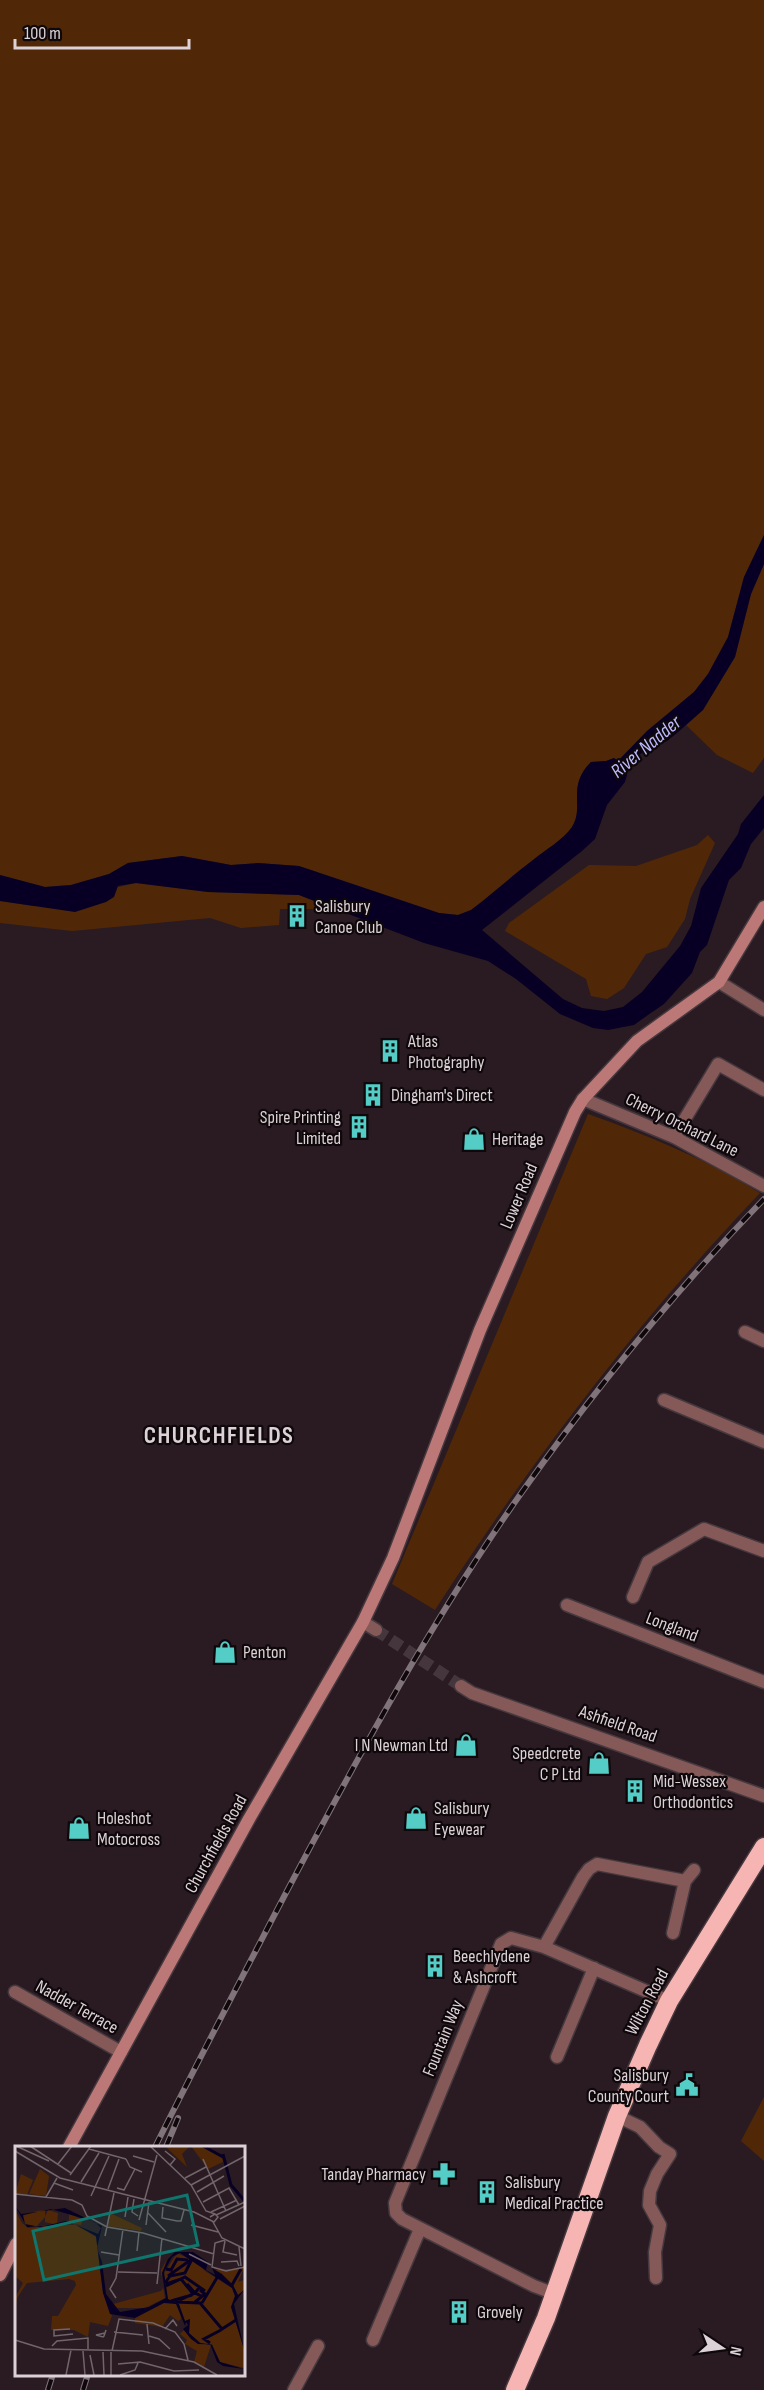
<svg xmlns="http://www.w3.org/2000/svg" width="764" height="2390" viewBox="0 0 764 2390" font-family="'Sofia Sans Condensed',sans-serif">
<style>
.green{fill:#512807}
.water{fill:#080024}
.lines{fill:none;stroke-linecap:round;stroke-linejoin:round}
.street-tunnel{stroke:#45363d;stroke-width:12;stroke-dasharray:12 6;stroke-linecap:butt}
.street-casing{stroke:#46383f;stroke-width:15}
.secondary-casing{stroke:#46383f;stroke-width:15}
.highway-casing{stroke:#46383f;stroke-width:21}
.street{stroke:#845957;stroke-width:12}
.secondary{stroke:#bc7876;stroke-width:12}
.highway{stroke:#f6b5b3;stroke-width:18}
.rail-casing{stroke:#807379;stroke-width:6}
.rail{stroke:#0e080b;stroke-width:4;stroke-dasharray:11;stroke-linecap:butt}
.labels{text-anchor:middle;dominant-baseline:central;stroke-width:4.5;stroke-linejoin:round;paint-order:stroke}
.poi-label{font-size:18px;fill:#dcd1d6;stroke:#0e080b;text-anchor:start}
.street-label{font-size:18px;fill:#dcd1d6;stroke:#0e080b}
.water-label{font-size:20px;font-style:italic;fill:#bdbafd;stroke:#0e080b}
.district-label{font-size:24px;font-weight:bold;letter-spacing:1.5px;fill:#dcd1d6;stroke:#0e080b}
.inset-river{fill:none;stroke:#080024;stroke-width:3}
.inset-road{fill:none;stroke:#71646a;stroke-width:1.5}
.view{fill:#0f766e;fill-opacity:0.15;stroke:#0f766e;stroke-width:3}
.inset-edge{fill:none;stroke:#dcd1d6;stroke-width:3}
</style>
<rect width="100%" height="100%" fill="#2a1b22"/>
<path class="green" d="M0 0H764V535L744 577 728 637 708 674 694 692 647 731 618 761 614 758 606 761 591 762C566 787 585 806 572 827 563 840 545 850 533 860 512 876 492 894 471 910L458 915 439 913 299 866 258 863 231 865 182 856 128 863 109 874 71 885 45 887 0 875Z
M764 564V758L753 773 717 755 686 725 703 710 735 657 751 594Z
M708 835 715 843 690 899 685 919 667 947 646 954 624 988 607 999 591 996 586 979 505 931 509 923 589 865 636 866 697 845Z
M136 883 208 892 299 895 321 904 317 912 312 909H280L279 925 241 928 210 918 72 931 0 923V901L34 906Z
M588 1114C647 1135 706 1159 760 1193 638 1321 531 1461 435 1610L392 1584Z
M764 2097V2161L741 2141Z"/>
<path class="water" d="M764 535V564L751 594 735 657 709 700 703 710 677 733 667 741 643 752 623 768 627 775 625 782 607 805 595 839 582 851 482 930 563 999 582 1008 604 1011 623 1007 642 992 680 946 691 926 701 888 738 834 741 824 764 795V828L751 844 741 868 729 880 707 945 700 952 692 973 664 1004 648 1015 634 1025 608 1030 593 1028 560 1014 516 979 488 961 424 943 299 895 208 892 136 883 118 886 114 897 106 902 75 912 0 901V875L45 887 71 885 109 874 128 863 182 856 231 865 258 863 299 866 439 913 458 915 471 910C492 894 512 876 533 860 545 850 563 840 572 827 585 806 566 787 591 762L606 761 614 758 618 761 647 731 694 692 708 674 728 637 744 577Z"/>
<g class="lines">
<path class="street-tunnel" d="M376 1630 461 1686"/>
<g class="street-casing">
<path id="street" d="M719 982 764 1010
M583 1099 674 1137 764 1186
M674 1137 718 1064 764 1090
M745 1332 764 1341
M664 1400 764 1442
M633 1597 648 1562 704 1529 764 1551
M567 1605 764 1682
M363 1622 376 1630
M461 1686 472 1693 764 1796
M673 1933 685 1881
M544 1947 583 1877 589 1869 597 1864 685 1881 694 1870
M15 1992 121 2052
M557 2057 594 1968
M617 2116 640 2127 659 2147 670 2154 657 2174 650 2191 649 2205 660 2225 655 2252 656 2278
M555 2294 534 2286 402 2219 396 2213 395 2203 501 1944 511 1938 544 1947 669 2001
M373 2340 420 2229
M294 2390 318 2346"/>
</g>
<g class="secondary-casing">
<path id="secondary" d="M69 2147 249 1819 363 1622 393 1558 480 1330 575 1112 583 1099 637 1041 719 982 764 907
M0 2275 16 2244"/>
</g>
<g class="highway-casing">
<path id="highway" d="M515 2390 546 2318 617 2116 648 2045 669 2001 764 1847"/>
</g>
<use href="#street" class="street"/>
<use href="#secondary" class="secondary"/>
<use href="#highway" class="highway"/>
<g class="rail-casing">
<path id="rail" d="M155 2147C198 2061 243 1975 288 1889 360 1753 433 1618 522 1492 595 1389 676 1290 764 1199
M166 2147 178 2118
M48 2390 53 2374
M83 2390 88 2374"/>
</g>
<use href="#rail" class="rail"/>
</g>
<defs>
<g id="building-bare" transform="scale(1.8)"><path d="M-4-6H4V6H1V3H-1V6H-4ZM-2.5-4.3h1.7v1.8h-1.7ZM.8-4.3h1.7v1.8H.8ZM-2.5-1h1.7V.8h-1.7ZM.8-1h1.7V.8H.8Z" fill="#54cdc7" stroke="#0e080b" stroke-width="2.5" paint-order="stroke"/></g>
<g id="shop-bare" transform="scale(1.8)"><path d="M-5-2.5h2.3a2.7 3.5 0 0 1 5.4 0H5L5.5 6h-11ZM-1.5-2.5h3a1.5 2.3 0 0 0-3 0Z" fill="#54cdc7" stroke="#0e080b" stroke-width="2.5" paint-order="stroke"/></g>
<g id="civic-bare" transform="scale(1.8)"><path d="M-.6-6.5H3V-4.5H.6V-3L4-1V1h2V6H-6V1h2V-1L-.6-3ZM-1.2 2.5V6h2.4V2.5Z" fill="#54cdc7" stroke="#0e080b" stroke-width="2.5" paint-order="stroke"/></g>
<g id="pharmacy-bare" transform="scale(1.8)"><path d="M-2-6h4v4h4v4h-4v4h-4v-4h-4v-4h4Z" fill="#54cdc7" stroke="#0e080b" stroke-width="2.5" paint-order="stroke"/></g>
</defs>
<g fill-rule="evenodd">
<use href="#building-bare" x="297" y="916"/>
<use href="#building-bare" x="390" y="1051"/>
<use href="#building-bare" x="373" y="1095"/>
<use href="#building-bare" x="359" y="1127"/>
<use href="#shop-bare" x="474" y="1139"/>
<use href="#shop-bare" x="225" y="1652"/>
<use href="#shop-bare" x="466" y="1745"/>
<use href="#shop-bare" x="599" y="1763"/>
<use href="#building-bare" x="635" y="1791"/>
<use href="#shop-bare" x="416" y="1818"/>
<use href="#shop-bare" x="79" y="1828"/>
<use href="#building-bare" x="435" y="1966"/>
<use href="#civic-bare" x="687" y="2085"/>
<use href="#pharmacy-bare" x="444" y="2174"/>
<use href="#building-bare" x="487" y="2192"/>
<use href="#building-bare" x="459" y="2312"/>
</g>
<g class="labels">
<g class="poi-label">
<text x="315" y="906">Salisbury<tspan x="315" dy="21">Canoe Club</tspan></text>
<text x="408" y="1041">Atlas<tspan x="408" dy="21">Photography</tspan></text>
<text x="391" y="1095">Dingham's Direct</text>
<text x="341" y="1117" text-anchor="end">Spire Printing<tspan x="341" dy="21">Limited</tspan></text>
<text x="492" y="1139">Heritage</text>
<text x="243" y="1652">Penton</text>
<text x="448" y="1745" text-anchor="end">I N Newman Ltd</text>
<text x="581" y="1753" text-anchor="end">Speedcrete<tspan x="581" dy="21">C P Ltd</tspan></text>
<text x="653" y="1781">Mid-Wessex<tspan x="653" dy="21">Orthodontics</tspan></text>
<text x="434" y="1808">Salisbury<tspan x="434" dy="21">Eyewear</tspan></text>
<text x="97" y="1818">Holeshot<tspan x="97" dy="21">Motocross</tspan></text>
<text x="453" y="1956">Beechlydene<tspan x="453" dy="21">&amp; Ashcroft</tspan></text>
<text x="669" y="2075" text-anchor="end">Salisbury<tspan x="669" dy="21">County Court</tspan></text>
<text x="426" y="2174" text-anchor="end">Tanday Pharmacy</text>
<text x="505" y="2182">Salisbury<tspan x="505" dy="21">Medical Practice</tspan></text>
<text x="477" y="2312">Grovely</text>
</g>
<g class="street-label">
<text transform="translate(682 1125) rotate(26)">Cherry Orchard Lane</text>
<text transform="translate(519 1196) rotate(-67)">Lower Road</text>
<text transform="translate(672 1627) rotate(21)">Longland</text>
<text transform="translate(618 1724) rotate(19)">Ashfield Road</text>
<text transform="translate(216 1844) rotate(-61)">Churchfields Road</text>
<text transform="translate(647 2002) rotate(-62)">Wilton Road</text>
<text transform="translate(77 2007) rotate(29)">Nadder Terrace</text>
<text transform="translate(443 2038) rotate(-68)">Fountain Way</text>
</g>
<g class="water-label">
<text transform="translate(646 747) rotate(-40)">River Nadder</text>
</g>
<g class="district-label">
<text x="219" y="1435">CHURCHFIELDS</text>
</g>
</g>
<g transform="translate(15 2146)">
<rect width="230" height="230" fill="#2a1b22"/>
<path d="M150 0H175L167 8 172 21ZM176 0H191L207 10 208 16 193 23ZM25 23 34 30 31 50 14 48ZM6 28 18 34 12 49 0 48ZM0 64 7 77 13 82 42 79 30 76V71L21 81 11 79 7 70 22 65 30 64V71L33 64 43 67 42 79 54 77V67L68 74 66 79 60 78 81 91 88 147 97 170 93 180 75 176 73 191 59 184H36L37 170H43L61 139 60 135 54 133 12 137 2 152 0 169V152L8 137 0 130ZM95 67 127 82 126 85 92 80ZM162 107 183 117 190 125 217 142 220 150 216 161 229 203V222L205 216 197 198 186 197 174 187 175 173 170 175 161 155 153 154 148 129ZM152 113 146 131 150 152 130 162H102L98 158 146 145 148 142 146 132V124ZM229 122 223 136 229 134V144L223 149 218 139 199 124ZM151 155 164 159 166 173 163 175 155 169 147 181 120 177V172ZM169 184 183 198 196 199 189 221 179 216 182 205 170 198 172 194 165 188Z" fill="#512807"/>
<path d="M0 60 6 68 50 62 87 80 82 102 87 116 91 148 105 166 134 161 151 152 147 127 153 113 160 106H178L193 116 191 124 200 129 197 122 207 128 218 139 223 149 229 144 219 158 229 203 216 161 220 150 217 142 165 107 157 111 149 126 153 153 164 158 170 175 175 173 174 187 185 197 197 199 205 216 229 223 208 220 202 216 195 198H183L176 193 168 183 173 179 171 176 170 180 161 158 149 157 120 172 95 168 88 147 81 90 59 78 12 81ZM36 63 80 76 86 82 83 88 51 75 25 81 10 78 8 69Z" fill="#080024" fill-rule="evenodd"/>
<path class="inset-river" d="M188 0 208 11M208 8 216 39 229 54M151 123 156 124 162 113 173 114M153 130 177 113M150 137 155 130 170 127 177 113M151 138 166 133 179 149M172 138 180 147 184 142M217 139 226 123M151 140 170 131 190 145M165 154 180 147 188 151M156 155 177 149M160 156 185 157 207 183 221 174M180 156 190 148 185 144M187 157 203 130M195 197 189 193 206 184"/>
<path class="inset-road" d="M1 0 34 15M15 0 56 27M135 0 176 39 191 65 200 68M74 3 111 13M0 5 45 32 179 66 199 76 203 71 200 68 195 71M150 5 160 13 155 19M118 10 139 16M111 13 115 21 127 26M188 13 211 65M43 18 57 0M55 29 76 0M170 32 191 21M66 36 84 7M39 37 58 44M176 39 230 10M102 42 109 44 120 23M93 43 104 13M182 46 209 30M0 48 57 54 67 59 72 70 92 81 128 87 199 108M76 50 94 10M31 51 42 32M119 53 117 66 123 70M188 56 214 42 224 59M148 61 147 72 162 75H166L169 64M196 66 222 54M133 67 151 86M201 69 230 56M110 71 113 51M205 73 230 60M124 74 142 9M198 76 207 92 230 103M131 79 134 56M176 79 203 86M90 90 99 47M210 94 200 97 197 121 211 125 230 121M210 95 208 106 222 109M224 101 226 120M122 105 124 86M86 106 104 109M174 108 196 119M206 116 222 115 224 120M103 126 142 127M142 138 147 92M101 152 95 143 101 132 108 83M132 178 134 198M55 183 39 184V190L58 188M150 183 158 174 162 180M99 186 128 189M90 187 81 189 88 191 89 190 91 184M134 190 144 193 155 203M0 194 29 203 127 205 179 216 202 229M37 200 42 195 73 192V203M68 205 70 229M97 205 104 173 138 177 160 186 169 198 173 214M88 206 89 229M75 209 79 229M103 218 125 216 159 225M159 225 184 224M51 229 56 204M96 229V206M105 229 120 224 123 217"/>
<path class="view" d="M172 49 183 99 29 134 18 85Z"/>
<rect width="230" height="230" class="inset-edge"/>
</g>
<g transform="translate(722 2348) rotate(103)" stroke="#0e080b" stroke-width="4.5" paint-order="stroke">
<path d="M0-4.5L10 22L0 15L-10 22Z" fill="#dcd1d6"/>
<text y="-9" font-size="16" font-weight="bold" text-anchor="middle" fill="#dcd1d6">N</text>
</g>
<path d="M15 39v9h174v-9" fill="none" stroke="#dcd1d6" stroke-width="3"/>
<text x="24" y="39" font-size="18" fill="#dcd1d6" stroke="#0e080b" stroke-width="4.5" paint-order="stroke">100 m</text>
</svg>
